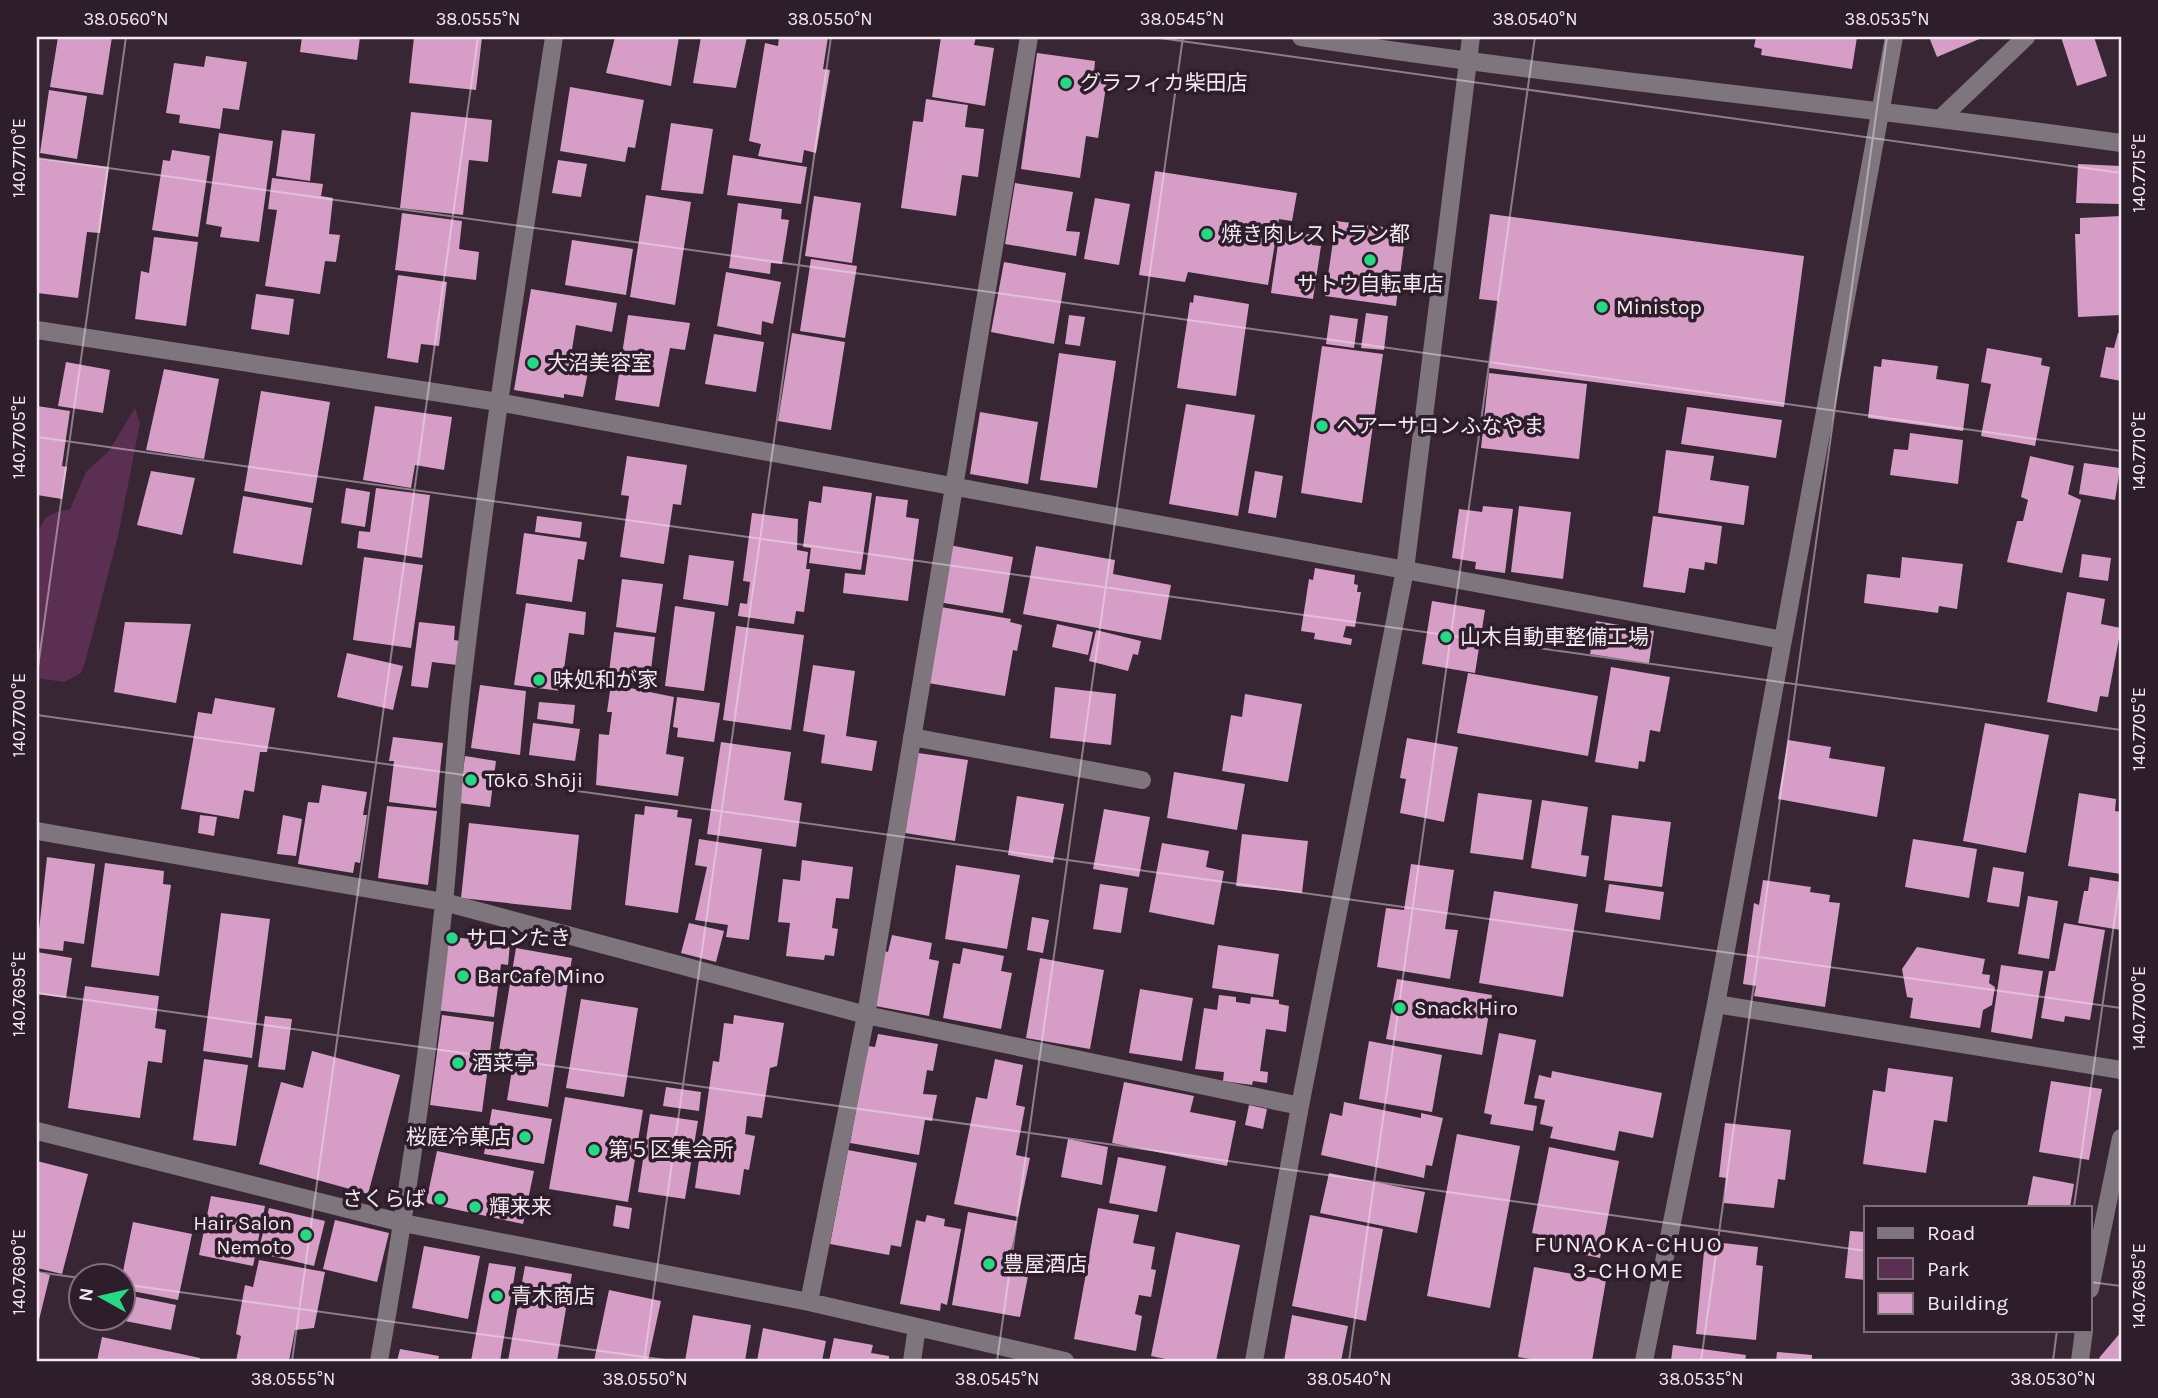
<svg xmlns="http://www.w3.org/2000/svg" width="2158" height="1398" viewBox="0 0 2158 1398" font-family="Karla,'Noto Sans JP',sans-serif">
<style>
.green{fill:#5b2f51}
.building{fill:#d69ec7}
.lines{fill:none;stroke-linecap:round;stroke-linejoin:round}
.minor{stroke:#7f757c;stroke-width:18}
.ticks{fill:none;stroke:#f5e9f1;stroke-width:2;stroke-opacity:0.45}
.poi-dot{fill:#28d885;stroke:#2e1d2a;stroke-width:2.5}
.labels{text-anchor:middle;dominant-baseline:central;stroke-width:7;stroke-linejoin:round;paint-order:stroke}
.poi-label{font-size:21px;fill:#f5e9f1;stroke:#2e1d2a;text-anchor:start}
.neighbourhood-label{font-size:23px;letter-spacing:2px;fill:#f5e9f1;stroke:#2e1d2a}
.neatline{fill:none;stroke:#f5e9f1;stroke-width:2.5}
.ticks-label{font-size:18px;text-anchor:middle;fill:#f5e9f1}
</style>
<rect width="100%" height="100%" fill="#382634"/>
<path class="green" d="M135 408 140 423 118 536 86 659 81 673 64 682 37 678V538C44 515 46 515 70 509L86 472 109 451Z"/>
<path class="building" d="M58 37H112L103 95 50 87Z
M302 37H360L357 60 300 52Z
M414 37H482L476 90 409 83Z
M615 37H679L671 86 606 73Z
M701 37H747L736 88 693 83Z
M779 37H828L823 69 830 70 816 153 804 150 802 163 758 156 761 144 749 141 765 43 778 46Z
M941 37H976L974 45 994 48 985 106 932 97Z
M1756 37H1857L1852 69 1761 55 1762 49 1754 47Z
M1929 37H1984L1937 57Z
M2061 37H2094L2107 76 2077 86Z
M1037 53 1095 61 1094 72 1108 74 1098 138 1086 136 1080 178 1021 169Z
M206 56 247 62 239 110 223 108 220 129 179 123 180 115 166 113 174 63 204 67Z
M570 87 644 100 635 148 628 147 625 162 560 151Z
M49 90 87 96 77 159 40 153Z
M926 99 968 105 965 127 984 129 978 177 962 175 956 216 901 208 913 121 923 122Z
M411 112 492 120 488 162 469 160 463 215 400 208Z
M671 123 713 129 703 194 661 190Z
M282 130 315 134 310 181 276 176Z
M219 133 273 141 259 242 220 237 222 227 206 224Z
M172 150 210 156 198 237 152 230 163 160 170 161Z
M733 155 807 167 801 204 727 195Z
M37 158 109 167 100 233 87 232 78 298 37 293Z
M558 160 587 164 581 197 552 193Z
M2078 164 2121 166V204L2076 203Z
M1155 171 1297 193 1292 221 1279 219 1268 285 1188 272 1185 282 1139 275Z
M272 178 323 184 321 196 333 198 329 234 340 235 336 262 325 261 320 294 265 286 277 210 268 209Z
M1015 183 1073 192 1066 231 1080 232 1076 256 1005 244Z
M646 195 691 202 675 305 630 297Z
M814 196 861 203 852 263 805 256Z
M1095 198 1130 204 1119 265 1084 259Z
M738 203 782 209 781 219 789 220 782 264 771 263 770 274 729 268Z
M402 213 462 221 459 249 479 252 476 280 395 270Z
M1490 214 1804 256 1784 407 1489 368 1498 301 1479 299Z
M2121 216V315L2078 317 2075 234H2080V218Z
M1336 221 1406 230 1396 306 1325 296Z
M1280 230 1313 235 1312 245 1321 246 1313 299 1271 293Z
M154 237 198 242 186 326 135 319 141 271 149 273Z
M572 240 633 249 626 295 565 285Z
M811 259 857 266 845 338 800 331Z
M1004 262 1066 273 1054 344 991 332Z
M726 272 781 282 773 324 762 321 761 335 717 326Z
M398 275 447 282 439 346 421 344 418 363 387 358Z
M531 289 617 303 612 332 576 325 569 368 588 372 583 397 564 394V398L514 390Z
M256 294 294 299 289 335 251 329Z
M1194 295 1249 304 1236 396 1177 388 1190 302 1193 303Z
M1366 313 1388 316 1384 350 1361 348Z
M628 315 690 323 685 350 670 348 659 407 615 400Z
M1069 315 1085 317 1080 346 1065 344Z
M1330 315 1358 319 1354 348 1326 344Z
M792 333 845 342 831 430 778 421Z
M2118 333 2121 334V381L2100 377 2106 347 2114 348Z
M714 334 764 342 756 392 705 384Z
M1322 346 1383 354 1362 503 1301 493Z
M1987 348 2042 358 2041 365 2050 367 2035 446 1981 436 1991 384 1981 382Z
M1059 353 1116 361 1097 488 1040 480Z
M1882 359 1938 366 1936 379 1969 384 1963 431 1868 418 1874 366 1881 367Z
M66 362 110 370 103 413 58 406Z
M164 369 219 379 204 459 146 450Z
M1489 373 1587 384 1579 459 1481 448Z
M261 391 330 402 313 503 244 491Z
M1186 404 1255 415 1238 516 1169 504Z
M37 406 70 411 62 466 67 467 62 499 37 495Z
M375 406 452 417 444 470 415 465 411 488 363 480Z
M1687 407 1782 420 1776 458 1681 444Z
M980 412 1038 422 1028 484 970 474Z
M1910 433 1963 440 1958 484 1890 475 1894 449 1908 450Z
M1666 450 1714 456 1710 480 1749 486 1744 525 1658 513Z
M627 456 687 465 681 505 673 504 664 564 620 557 629 496 621 495Z
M2030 456 2074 466 2068 494 2081 500 2062 573 2007 562 2017 521H2023L2028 500 2021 497Z
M2084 463 2120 468 2115 500 2079 494Z
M151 471 195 478 182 535 137 525Z
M1255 471 1283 476 1276 518 1248 513Z
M823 486 872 493 861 570 809 563 811 548 803 547 809 501 821 503Z
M346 488 370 492 365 527 341 523Z
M376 488 430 495 422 558 357 548 359 531 370 532Z
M243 496 312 508 302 565 233 553Z
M876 496 908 500 906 517 919 519 908 601 843 593 845 573 865 575Z
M1483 506 1513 509 1505 573 1475 569 1476 562 1452 558 1459 509 1482 512Z
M1519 506 1571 512 1563 579 1511 572Z
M752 513 798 519 797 550 808 552 806 569H810L804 612 796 611 794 624 738 616 740 603 747 604 750 582 743 581Z
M537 516 582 522 580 538 535 532Z
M1653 516 1722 526 1717 564 1705 562 1704 570 1689 568 1685 593 1643 587Z
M524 533 587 542 584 560 578 559 572 602 516 594Z
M949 545 1013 557 1003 613 938 602Z
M1036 546 1115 560 1113 574 1171 585 1161 640 1023 614Z
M2082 554 2111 558 2108 581 2079 577Z
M689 555 734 561 728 606 683 599Z
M364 557 423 565 411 648 353 640Z
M1902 557 1963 564 1957 609 1939 606 1938 613 1864 603 1867 574 1900 578Z
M1315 568 1355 575 1354 584 1358 585 1357 592H1361L1355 627 1346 626 1343 637 1352 639 1351 645 1314 639 1315 633 1301 631 1309 579 1313 580Z
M622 579 663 584 656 633 616 627Z
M2067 592 2105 599 2101 624 2121 628 2108 697 2100 696 2097 712 2047 702Z
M1432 601 1485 610 1475 673 1422 664Z
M526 603 586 612 584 635 569 633 561 691 514 685Z
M675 606 715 612 704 691 665 686Z
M941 607 1011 619 1010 622 1022 625 1017 651 1013 650 1005 696 928 683Z
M1596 621 1654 631 1649 663 1590 654Z
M125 622 191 624 176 703 114 692Z
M419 622 455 626 454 640 460 641 457 665 432 662 428 688 411 686Z
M1057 624 1093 632 1088 655 1052 647Z
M736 626 804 635 791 730 723 720Z
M1096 630 1141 641 1138 655 1133 654 1128 671 1089 661Z
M614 632 655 637 649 686 608 680Z
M347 653 403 666 393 710 337 697Z
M813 665 855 671 846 736 877 741 872 771 821 763 825 735 803 731Z
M1611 667 1670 677 1660 732 1650 730 1645 762 1639 761 1638 769 1595 762Z
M1468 673 1598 696 1588 756 1457 733Z
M611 684 674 697 666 754 684 757 678 796 596 785 599 734 609 735 612 712H607Z
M480 685 526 691 520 755 471 748Z
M1055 687 1116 694 1111 745 1050 738Z
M1245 694 1302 704 1288 782 1222 771 1231 715 1242 717Z
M677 697 720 703 714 742 677 737 678 728 673 727Z
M215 698 275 708 267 752H260L254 792 244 790 239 819 181 809 198 712 212 714Z
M539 702 575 705 573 724 537 719Z
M533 723 580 729 575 761 529 755Z
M1985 723 2049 735 2026 853 1963 841Z
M393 737 443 743 436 808 389 802 394 761H389Z
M1407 738 1458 747 1444 822 1400 813 1406 779 1400 778Z
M1788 740 1831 747 1829 758 1885 767 1877 817 1778 799Z
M721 742 791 752 784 800 802 803 796 847 707 834Z
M918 753 968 760 955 841 905 833Z
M465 756 496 761 490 807 459 803Z
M1174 772 1245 784 1237 830 1167 818Z
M322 785 367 792 363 815H367L360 863 355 862 353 873 298 864 308 802 319 803Z
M1478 793 1532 800 1523 860 1470 853Z
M2079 793 2116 799 2115 811 2121 812V874L2068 866Z
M1017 796 1064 804 1053 863 1008 855Z
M1542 800 1588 807 1581 855 1589 856 1586 877 1531 868Z
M387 806 437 811 428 885 378 878Z
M645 806 678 810 677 817 692 819 678 913 625 905 635 814 644 815Z
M1104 809 1150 817 1139 877 1093 869Z
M200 815 217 817 214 836 198 833Z
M283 815 302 819 296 856 277 854Z
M1612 815 1671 822 1662 887 1604 880Z
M469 823 579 835 571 910 461 898Z
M1242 834 1308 841 1302 893 1236 886Z
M699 839 762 849 749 940 726 937 728 925 695 920 707 867 695 865Z
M1913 839 1977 849 1969 898 1905 887Z
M1162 843 1209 851 1206 867 1224 871 1214 925 1149 912Z
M47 857 95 864 84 944 64 941 63 951 37 948Z
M802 860 853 867 849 899 836 898 832 928 838 929 834 956 825 955 824 960 786 956 790 923 778 922 783 879 800 881Z
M105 863 164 871 163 884 171 885 159 976 91 967Z
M1411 864 1454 870 1445 929 1458 930 1450 979 1377 967 1386 908 1404 910Z
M956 865 1020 875 1007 949 945 939Z
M1993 867 2024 872 2019 907 1987 902Z
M2090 877 2121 882V930L2078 923 2084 891H2088Z
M1763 880 1811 887 1810 892 1830 895 1829 902 1840 903 1825 1007 1754 996 1756 986 1743 984 1754 903 1759 905Z
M1100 884 1128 888 1121 933 1093 929Z
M1609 884 1664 892 1660 920 1605 912Z
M1494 891 1578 904 1563 997 1479 983Z
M2028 896 2058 901 2049 959 2018 954Z
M221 913 270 919 252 1058 203 1051Z
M1032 917 1049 920 1043 953 1027 950Z
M689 923 724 931 716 962 681 953Z
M2064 923 2105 930 2090 1020 2065 1016 2064 1022 2041 1018 2049 971H2055Z
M892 935 932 943 929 959 939 961 929 1016 870 1005 881 950 888 952Z
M446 936 510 944 508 965 501 964 494 1017 436 1010Z
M1218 945 1279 954 1273 997 1212 988Z
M1917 947 1985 959 1982 974 1990 975 1989 983 1995 987 1992 1005 1983 1010 1980 1028 1910 1018 1913 998 1907 997 1902 969Z
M516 948 572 958 548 1107 507 1100 513 1064 497 1062Z
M963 948 1004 956 1001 971 1012 973 1001 1029 943 1018 953 963 960 964Z
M37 952 72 958 66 998 37 994Z
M1040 958 1104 970 1090 1049 1026 1038Z
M2001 965 2043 971 2032 1039 1991 1032Z
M1397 979 1492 995 1482 1055 1386 1039Z
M85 986 159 996 155 1028 166 1030 162 1063 148 1061 140 1118 68 1108Z
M1140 989 1193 998 1182 1061 1129 1053Z
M1219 995 1236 997V1002L1250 1004 1251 997 1279 1000V1004L1289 1006 1286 1032 1266 1029 1260 1071 1268 1072 1267 1083 1253 1081 1252 1085 1223 1081 1224 1072 1195 1069 1204 1008 1217 1010Z
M581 999 638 1008 624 1097 566 1088Z
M442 1015 494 1022 482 1112 430 1105Z
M734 1015 784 1023 777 1066 770 1068 762 1118 747 1116 745 1134 755 1136 749 1170 744 1169 740 1195 695 1188 713 1061 719 1062 724 1023 733 1024Z
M265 1016 292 1019 285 1070 258 1067Z
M1499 1033 1536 1040 1524 1104 1537 1106 1533 1131 1490 1124 1492 1115 1484 1113Z
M878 1034 938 1044 933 1071 927 1070 923 1094 937 1095 932 1121 925 1120 919 1155 850 1143 868 1046 875 1047Z
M1369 1041 1442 1055 1432 1112 1359 1099Z
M312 1051 400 1075 368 1194 259 1164 281 1082 303 1088Z
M204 1059 248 1065 236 1146 193 1140Z
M995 1059 1023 1065 1016 1105 1025 1107 1016 1155 1030 1158 1018 1217 954 1204 976 1097 987 1099Z
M1888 1068 1953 1077 1947 1122 1934 1120 1926 1173 1863 1164 1873 1090 1885 1092Z
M1552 1071 1662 1093 1653 1138 1619 1131 1615 1151 1550 1138 1553 1127 1540 1124 1545 1100 1534 1098 1539 1075 1551 1078Z
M2051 1081 2102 1089 2089 1160 2039 1152Z
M1124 1082 1194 1096 1190 1112 1236 1121 1227 1166 1112 1143Z
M666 1087 701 1092 699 1111 663 1106Z
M565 1097 643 1110 628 1202 549 1189Z
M1344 1102 1421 1118V1113L1443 1118 1432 1166 1426 1165 1424 1178 1321 1155 1330 1113 1342 1116Z
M1249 1105 1267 1109 1263 1129 1245 1125Z
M492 1109 552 1119 544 1164 484 1154Z
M650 1114 698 1121 685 1199 638 1192Z
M1725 1123 1791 1130 1785 1180 1778 1179 1774 1208 1724 1203 1726 1178 1719 1177Z
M1457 1134 1520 1146 1490 1308 1427 1296Z
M1068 1139 1108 1147 1102 1185 1061 1177Z
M1549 1147 1619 1161 1600 1258 1536 1245 1538 1234 1532 1233Z
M848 1150 917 1163 901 1247 891 1245 889 1255 830 1244Z
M437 1151 534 1171 523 1224 426 1203Z
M1118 1157 1166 1166 1157 1212 1109 1203Z
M37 1161 88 1174 62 1274 37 1268Z
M1329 1173 1425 1192 1417 1233 1320 1213Z
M2033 1176 2074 1184 2070 1207H2027Z
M211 1196 265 1206 253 1266 199 1255Z
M616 1205 632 1208 629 1229 613 1226Z
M269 1208 325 1221 314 1266 258 1253Z
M1098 1208 1139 1215 1133 1243 1155 1247 1151 1269 1156 1270 1151 1297 1139 1295 1135 1314 1142 1316 1136 1351 1074 1339Z
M968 1212 1017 1221 1011 1251 1024 1253 1020 1275 1028 1276 1020 1317 952 1305Z
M927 1215 945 1219 944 1226 961 1229 947 1305 941 1303 940 1311 900 1304 916 1220 925 1222Z
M1310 1215 1383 1229 1366 1321 1292 1306Z
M335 1220 389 1233 377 1282 323 1269Z
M133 1222 192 1234 178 1300 122 1289V1276Z
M1850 1231 1866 1232V1280L1845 1278Z
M1176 1232 1240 1245 1216 1361H1176L1151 1356Z
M1705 1241 1758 1247 1756 1265 1763 1266 1756 1340 1696 1334Z
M424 1246 480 1256 468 1319 412 1308Z
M259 1260 325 1272 314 1328 295 1330 289 1361H236L241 1336 236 1334 245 1285 253 1287Z
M489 1263 516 1267 500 1361H471Z
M525 1266 572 1274 557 1361H508Z
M1534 1267 1606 1280 1592 1361H1542L1518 1357Z
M37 1272 50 1275 38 1324H37Z
M609 1290 661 1301 648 1361H594Z
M122 1294 176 1305 171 1330 115 1319 122 1318Z
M693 1315 751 1325 745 1361H685Z
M1292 1315 1348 1326 1341 1361H1284Z
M763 1328 826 1341 822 1361H757Z
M2121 1332V1361H2103L2099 1358Z
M102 1337 200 1358V1361H97Z
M834 1338 873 1345 871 1353 889 1356V1361H829Z
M1673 1345 1746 1355 1745 1361H1671Z
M400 1349 439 1356 438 1361H397Z
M1777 1352 1812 1355V1361H1776Z"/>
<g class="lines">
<path class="minor" d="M1301 37C1574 79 1848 104 2121 143
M1942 117 2026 37
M37 330 498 402 1783 640
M912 737 1142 780
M37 831 444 902 866 1015 1300 1106
M1716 1004 2121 1070
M37 1131 403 1223 809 1302 1065 1361
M2090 1289 2121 1138
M809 1302 866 1015 1029 37
M379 1361C406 1209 428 1056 444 903 452 825 454 746 464 668 489 457 522 247 554 37
M912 1361 917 1327
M1254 1361 1300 1106 1405 570 1471 37
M1644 1361 1716 1004 1894 37
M2080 1361 2084 1330"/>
</g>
<path class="ticks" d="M1153 37 2121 173M37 158 2121 451M37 437 2121 730M37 674 126 37M37 715 2121 1008M37 993 1866 1251M2074 1207 2121 874M37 1272 80 1278M2090 1282 2121 1286M122 1284 673 1361M292 1361 478 37M644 1361 831 37M997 1361 1183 37M1349 1361 1535 37M1701 1361 1887 37M2053 1361 2057 1330"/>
<g class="poi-dot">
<circle cx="1066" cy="83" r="7"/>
<circle cx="1207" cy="234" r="7"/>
<circle cx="1370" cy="260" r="7"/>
<circle cx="1602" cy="307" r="7"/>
<circle cx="533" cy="363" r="7"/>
<circle cx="1322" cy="426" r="7"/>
<circle cx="1446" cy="637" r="7"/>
<circle cx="539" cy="680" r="7"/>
<circle cx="471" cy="780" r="7"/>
<circle cx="452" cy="938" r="7"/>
<circle cx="463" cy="976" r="7"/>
<circle cx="1400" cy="1008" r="7"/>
<circle cx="458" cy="1063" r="7"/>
<circle cx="525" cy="1137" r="7"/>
<circle cx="594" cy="1150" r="7"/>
<circle cx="440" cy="1199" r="7"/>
<circle cx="475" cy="1207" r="7"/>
<circle cx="306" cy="1235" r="7"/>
<circle cx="989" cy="1264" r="7"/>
<circle cx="497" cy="1296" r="7"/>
</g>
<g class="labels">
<g class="poi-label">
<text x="1080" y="83">グラフィカ柴田店</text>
<text x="1221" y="234">焼き肉レストラン都</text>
<text x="1370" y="284" text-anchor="middle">サトウ自転車店</text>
<text x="1616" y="307">Ministop</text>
<text x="547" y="363">大沼美容室</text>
<text x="1336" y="426">ヘアーサロンふなやま</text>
<text x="1460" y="637">山木自動車整備工場</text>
<text x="553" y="680">味処和が家</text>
<text x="485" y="780">Tōkō Shōji</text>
<text x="466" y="938">サロンたき</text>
<text x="477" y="976">BarCafe Mino</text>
<text x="1414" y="1008">Snack Hiro</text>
<text x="472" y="1063">酒菜亭</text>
<text x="511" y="1137" text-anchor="end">桜庭冷菓店</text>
<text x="608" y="1150">第５区集会所</text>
<text x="426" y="1199" text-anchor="end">さくらば</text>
<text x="489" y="1207">輝来来</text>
<text x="292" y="1223" text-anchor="end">Hair Salon<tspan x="292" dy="24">Nemoto</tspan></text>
<text x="1003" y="1264">豊屋酒店</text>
<text x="511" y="1296">青木商店</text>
</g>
<g class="neighbourhood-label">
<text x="1629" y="1244">FUNAOKA-CHUO<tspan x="1629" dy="26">3-CHOME</tspan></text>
</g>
</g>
<rect width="2158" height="1398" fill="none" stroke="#2e1d2a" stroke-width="77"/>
<rect x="1864" y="1206" width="228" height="126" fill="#2e1d2a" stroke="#7e6f7a" stroke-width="2"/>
<rect x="1878" y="1228" width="35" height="10" fill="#7f757c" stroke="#7e6f7a" stroke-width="2"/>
<text x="1927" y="1240" font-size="21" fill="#f5e9f1">Road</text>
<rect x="1878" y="1258" width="35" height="21" fill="#5b2f51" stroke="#7e6f7a" stroke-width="2"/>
<text x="1927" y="1276" font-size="21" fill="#f5e9f1">Park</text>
<rect x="1878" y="1293" width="35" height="21" fill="#d69ec7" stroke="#7e6f7a" stroke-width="2"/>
<text x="1927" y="1310" font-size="21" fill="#f5e9f1">Building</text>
<g transform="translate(102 1297) rotate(278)"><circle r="33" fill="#2e1d2a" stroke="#7e6f7a" stroke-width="2"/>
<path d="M0-5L12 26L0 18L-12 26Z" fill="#28d885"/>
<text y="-10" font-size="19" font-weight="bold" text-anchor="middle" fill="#f5e9f1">N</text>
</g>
<rect x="38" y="38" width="2082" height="1322" class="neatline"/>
<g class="ticks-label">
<text x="126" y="25">38.0560°N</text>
<text x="478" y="25">38.0555°N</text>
<text x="830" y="25">38.0550°N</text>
<text x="1182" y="25">38.0545°N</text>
<text x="1535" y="25">38.0540°N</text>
<text x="1887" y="25">38.0535°N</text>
<text transform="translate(19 158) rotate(-90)" y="6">140.7710°E</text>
<text transform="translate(2139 173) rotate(-90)" y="6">140.7715°E</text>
<text transform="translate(19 437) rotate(-90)" y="6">140.7705°E</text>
<text transform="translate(2139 451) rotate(-90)" y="6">140.7710°E</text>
<text transform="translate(19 715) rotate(-90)" y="6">140.7700°E</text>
<text transform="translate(2139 729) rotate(-90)" y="6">140.7705°E</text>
<text transform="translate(19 994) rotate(-90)" y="6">140.7695°E</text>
<text transform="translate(2139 1008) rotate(-90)" y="6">140.7700°E</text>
<text transform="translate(19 1272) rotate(-90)" y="6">140.7690°E</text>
<text transform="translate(2139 1286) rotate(-90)" y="6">140.7695°E</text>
<text x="293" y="1385">38.0555°N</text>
<text x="645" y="1385">38.0550°N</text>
<text x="997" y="1385">38.0545°N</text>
<text x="1349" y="1385">38.0540°N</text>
<text x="1701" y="1385">38.0535°N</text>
<text x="2053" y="1385">38.0530°N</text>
</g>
</svg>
